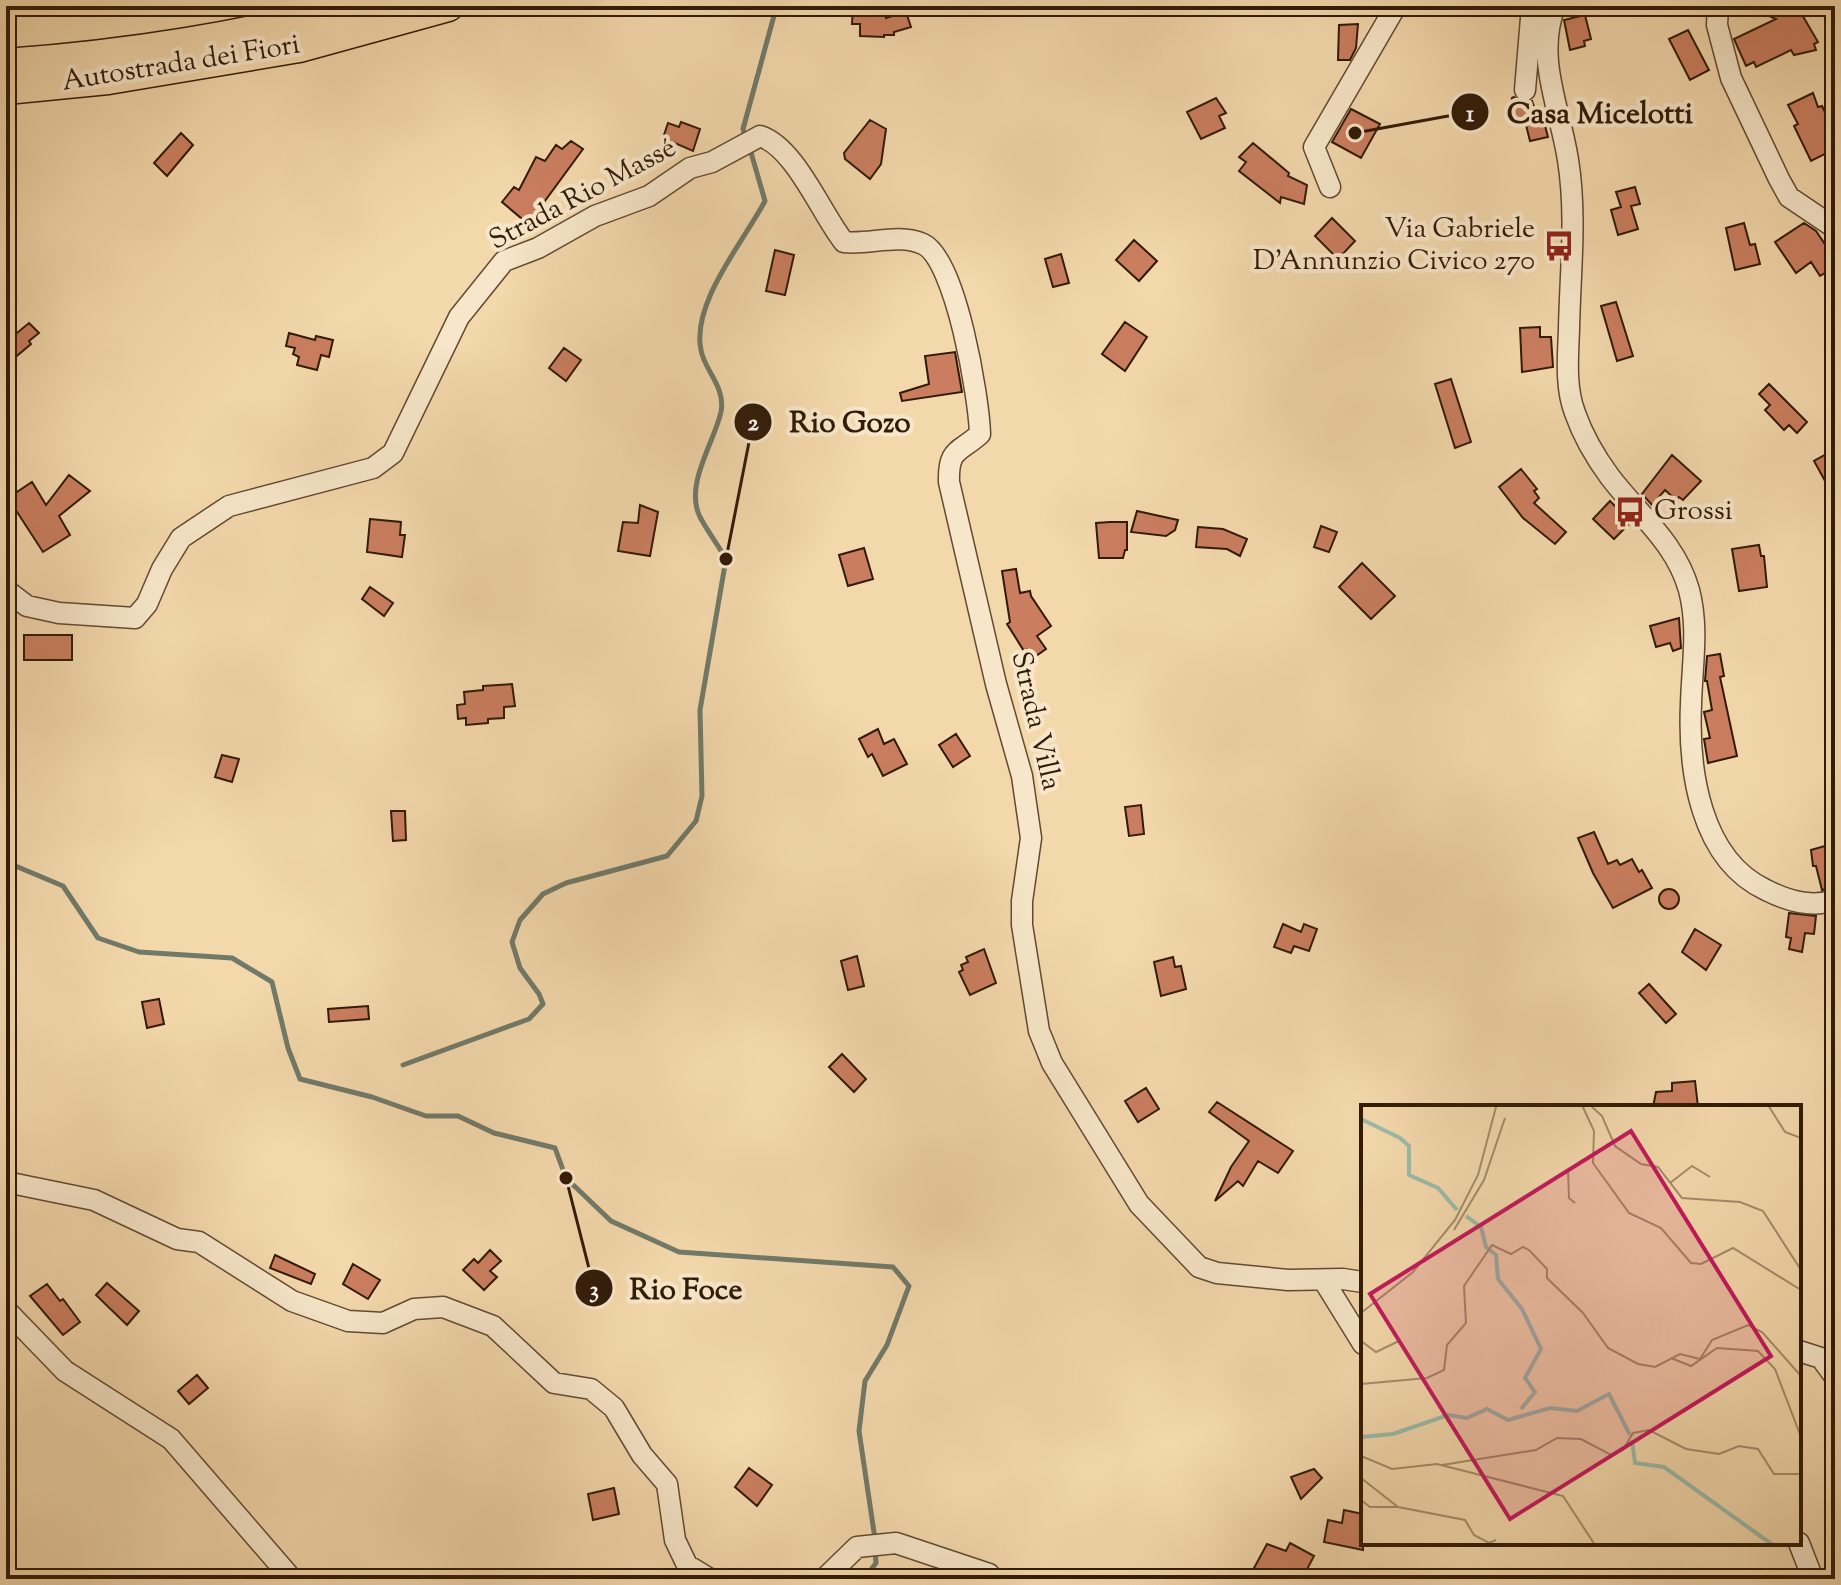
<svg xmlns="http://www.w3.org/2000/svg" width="1841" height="1585" viewBox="0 0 1841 1585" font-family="'Sorts Mill Goudy',serif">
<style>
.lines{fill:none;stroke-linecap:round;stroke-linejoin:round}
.stream{stroke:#717a69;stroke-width:5}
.building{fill:#ca7e5f;stroke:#311b08;stroke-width:2}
.minor-casing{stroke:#624a31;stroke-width:23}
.highway-casing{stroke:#311b08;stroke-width:33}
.path{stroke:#311b08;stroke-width:3;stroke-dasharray:6 4;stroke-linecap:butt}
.minor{stroke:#f7e6c9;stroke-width:20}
.highway{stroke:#f3d8ac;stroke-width:30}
.labels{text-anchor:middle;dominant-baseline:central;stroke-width:8;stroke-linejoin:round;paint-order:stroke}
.street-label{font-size:28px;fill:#311b08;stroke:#f7e6c9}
.poi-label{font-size:28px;fill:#311b08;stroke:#f7e6c9;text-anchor:end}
.inset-river{fill:none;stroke:#9bbaa9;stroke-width:4}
.inset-road{fill:none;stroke:#a58c6a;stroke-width:2}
.view{fill:#c2185b;fill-opacity:0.15;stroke:#c2185b;stroke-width:4}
.inset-edge{fill:none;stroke:#311b08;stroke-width:4}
.leader{fill:none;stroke:#311b08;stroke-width:3}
.callout-dot{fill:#311b08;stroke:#f7e6c9;stroke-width:3}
.mark-label{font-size:24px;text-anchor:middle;font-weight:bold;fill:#fff}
.callout-label{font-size:30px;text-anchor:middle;font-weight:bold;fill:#311b08;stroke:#f7e6c9;stroke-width:8;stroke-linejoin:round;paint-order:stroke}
</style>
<rect width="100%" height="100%" fill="#f3d8ac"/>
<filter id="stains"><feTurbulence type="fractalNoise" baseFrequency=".0025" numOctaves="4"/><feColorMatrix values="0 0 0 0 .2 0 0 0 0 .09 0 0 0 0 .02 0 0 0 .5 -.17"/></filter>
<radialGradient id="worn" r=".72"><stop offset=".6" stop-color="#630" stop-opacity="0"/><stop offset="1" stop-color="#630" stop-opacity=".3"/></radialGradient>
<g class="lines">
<path class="stream" d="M745 136 743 129 775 12 774 6
M6 862 63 886 98 938 139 952 232 958 272 982 288 1048 300 1079 372 1097 426 1116H458L494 1133 555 1148 566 1178 611 1221 679 1252 893 1267 909 1286 887 1345 865 1381 859 1431 875 1539
M403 1065 529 1019 543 1004 539 994 520 968 512 942 520 920 543 894 566 883 667 856 696 821 702 796 700 710 726 559C718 545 708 532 700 517 684 485 714 443 721 412 726 387 704 370 701 350 691 303 744 241 765 201L750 149
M864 1579 876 1563 875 1549"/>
</g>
<path class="building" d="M853 6H886V18L906 12 911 27 894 32V35H884V37L860 36V24H852Z
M1746 6H1797L1818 42 1814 44 1816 50 1794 55 1791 50 1756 67 1754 62 1746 66 1734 39 1776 19Z
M1585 15 1591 39 1584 41 1585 46 1570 50 1564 20Z
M1358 24 1356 48 1350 60H1338L1339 25Z
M1688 30 1709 70 1690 80 1669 39Z
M1813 93 1818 107 1822 106 1835 132V149L1811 161 1794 126 1798 124 1788 105Z
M1514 97 1523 103 1532 101 1538 118H1543L1548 137 1530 141 1526 125H1521L1520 118 1514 119 1511 104 1512 98Z
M1216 98 1226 113 1219 116 1225 128 1201 139 1187 112Z
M1351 109 1380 124 1361 158 1332 142Z
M870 120 886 129 881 164 870 179 845 159 844 153Z
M681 122 700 129 693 151 663 138 668 123 679 127Z
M181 133 193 145 167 176 154 163Z
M571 141 583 149 528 224 502 202 514 187 519 190 536 157 545 161 556 145 562 149Z
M1253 143 1289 173 1288 176 1307 185 1304 204 1281 197 1280 203 1239 171 1246 162 1239 157Z
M1635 187 1640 204 1631 206 1638 229 1618 235 1611 210 1621 207 1616 192Z
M1332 218 1355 241 1338 259 1315 236Z
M1744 223 1750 245 1755 244 1760 264 1735 270 1726 228Z
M1804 223 1816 231 1835 259V267L1820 276 1811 262 1796 273 1775 242Z
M1134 240 1157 261 1139 281 1116 260Z
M775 250 794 255 785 295 766 291Z
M1061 254 1069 283 1053 287 1045 259Z
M1616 302 1633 356 1617 361 1601 306Z
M1125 322 1147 337 1125 371 1102 354Z
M29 323 39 333 29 341 31 344 6 365V342Z
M1540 327V337H1551L1553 367 1522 372 1520 328Z
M289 333 315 340 316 336 333 340 329 357 321 355 317 370 297 365 299 357 293 354 295 348 286 346Z
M564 348 581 360 566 381 549 368Z
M955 352 962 392 902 401 900 393 929 384 925 356Z
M1451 379 1471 442 1455 448 1435 384Z
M1769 384 1807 422 1797 433 1789 425 1784 430 1765 410 1770 405 1759 394Z
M1830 452 1835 461V499L1814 461Z
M1672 455 1701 481 1683 500 1679 497 1676 500 1665 490 1652 505 1642 494Z
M1521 469 1537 489 1534 491 1539 498 1534 503 1566 532 1555 544 1523 518 1499 487Z
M69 475 90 491 59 516 70 535 43 552 8 498 32 482 46 505Z
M1610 501 1631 522 1614 539 1593 519Z
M640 505 658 512 650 556 618 551 623 522 638 523Z
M1137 511 1178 520 1175 530 1166 536 1131 532Z
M370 519 401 522 400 535H405L402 557 367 552Z
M1110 522H1127V550H1125L1123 558H1099L1096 523Z
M1321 526 1337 532 1329 552 1314 547Z
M1198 527 1223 529 1247 539 1240 556 1227 549 1196 547Z
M1759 545 1761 556H1764L1767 587 1739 591 1732 549Z
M864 548 873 579 848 586 839 555Z
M1362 563 1395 596 1371 619 1339 587Z
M1016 569 1020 593 1030 591 1031 596 1051 626 1037 636 1046 649 1033 658 1027 649 1024 651 1007 624 1010 622 1002 571Z
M370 587 393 603 384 616 362 599Z
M1679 618 1681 648 1673 651 1670 643 1656 647 1650 626Z
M24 635H72V660H24Z
M1720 654 1724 676 1720 677 1737 756 1708 763 1704 739 1710 738 1704 712 1712 710 1707 681H1705L1707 656Z
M512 684 515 706 504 707V718L488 719V723L466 725V718L458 719 457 705 465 704 464 692 483 690V686Z
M878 729 884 744 894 739 907 764 883 776 872 754 868 757 859 739Z
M956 734 970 756 953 767 939 745Z
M222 755 239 759 232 782 215 777Z
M1141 805 1144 834 1129 836 1125 807Z
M391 811H405L406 840 393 841Z
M1594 832 1608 864 1617 860 1620 865 1632 859 1639 872 1642 870 1652 888 1613 908 1593 873 1578 838Z
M1835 843V887L1822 890 1816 866H1813L1811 850Z
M1659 899a10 10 0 1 1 20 0a10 10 0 1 1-20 0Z
M1789 913 1816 916 1814 934 1805 933 1802 952 1789 949 1791 938 1786 937Z
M1283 924 1301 932 1304 924 1317 929 1309 951 1294 946 1291 953 1274 947Z
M1695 929 1721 945 1706 970 1682 952Z
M984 949 996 983 970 995 959 972 963 970 961 965 968 962 966 957Z
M857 956 864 986 848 990 841 961Z
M1173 957 1175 967 1181 966 1186 989 1161 996 1154 962Z
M1649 984 1676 1014 1666 1023 1639 993Z
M159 999 164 1024 147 1028 142 1002Z
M368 1006 369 1019 329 1022 328 1009Z
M842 1054 866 1079 854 1092 829 1067Z
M1695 1081 1698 1107H1653L1656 1092 1672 1091V1083Z
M1146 1088 1159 1109 1138 1122 1125 1101Z
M1217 1102 1293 1151 1278 1173 1258 1161 1243 1186 1238 1181 1215 1201 1231 1167 1249 1141 1209 1112Z
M490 1250 501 1261 490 1271 497 1277 484 1290 463 1270 474 1259 478 1263Z
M275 1255 315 1274 311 1284 270 1268Z
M353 1264 380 1280 368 1299 343 1284Z
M107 1283 139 1311 127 1325 96 1295Z
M47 1284 60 1301 63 1299 80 1322 63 1335 30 1296Z
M197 1375 208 1388 189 1404 178 1391Z
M749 1468 772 1485 757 1506 735 1487Z
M1314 1469 1322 1478 1301 1499 1291 1477Z
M614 1488 619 1514 593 1520 588 1494Z
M1344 1510 1363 1514V1550L1324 1542 1328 1520 1342 1523Z
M1290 1543 1314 1556 1302 1579H1275L1254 1568 1267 1544 1286 1551Z"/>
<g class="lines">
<g class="minor-casing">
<path id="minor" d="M1555 6C1535 58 1560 108 1568 160 1577 216 1570 273 1569 329 1568 357 1565 387 1575 413 1583 436 1596 458 1610 477 1639 515 1676 543 1689 590 1699 628 1692 665 1691 704 1688 770 1700 859 1766 890 1788 901 1811 908 1835 900
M1718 6 1717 25 1731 78 1779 179 1789 197 1835 228
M1525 90 1532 6
M1330 187 1314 147 1396 6
M6 590 27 606 59 613 135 618 147 604 162 569 181 538 229 506 373 468 393 453 459 317 504 261 538 248 595 216 649 196 690 168 712 162 760 136C795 147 821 213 844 242 870 245 898 233 923 244 956 259 979 398 980 434 959 453 948 448 949 482L996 684 1022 776 1031 838 1022 901V925L1039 1031 1052 1063 1139 1204 1199 1267 1217 1273 1288 1280 1343 1279 1363 1282
M6 1182 94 1200 177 1239 199 1242 292 1301 348 1321 383 1323 414 1309 443 1307 493 1326 554 1383 591 1389 614 1408 642 1455 667 1484 675 1540 687 1565 710 1579
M1324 1281 1363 1344
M6 1310 65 1371 171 1439 292 1579
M1799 1351 1821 1358 1835 1377
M1799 1543 1813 1579
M824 1579 857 1547 896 1543 989 1574 991 1579"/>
</g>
<g class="highway-casing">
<path id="highway" d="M6 64C130 55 241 37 361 6
M6 89 108 79 299 47 448 6"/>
</g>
<path class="path" d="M1829 270 1835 279"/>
<use href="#minor" class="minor"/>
<use href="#highway" class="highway"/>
</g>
<defs>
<g id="bus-bare" transform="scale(2.4)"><path d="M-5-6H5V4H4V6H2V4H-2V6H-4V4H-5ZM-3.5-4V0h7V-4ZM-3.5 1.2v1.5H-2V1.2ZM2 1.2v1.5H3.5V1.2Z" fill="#8f2418" stroke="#f7e6c9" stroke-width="2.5" paint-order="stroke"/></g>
</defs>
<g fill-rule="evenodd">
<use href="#bus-bare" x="1559" y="246"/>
<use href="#bus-bare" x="1630" y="512"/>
</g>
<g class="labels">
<g class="street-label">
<text transform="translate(181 64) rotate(-9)">Autostrada dei Fiori</text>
<text transform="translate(583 195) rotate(-28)">Strada Rio Massé</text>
<text transform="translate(1035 721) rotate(77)">Strada Villa</text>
</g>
<g class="poi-label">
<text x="1535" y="230">Via Gabriele<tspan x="1535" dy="32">D'Annunzio Civico 270</tspan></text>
<text x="1654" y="512" text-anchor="start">Grossi</text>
</g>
</g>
<g transform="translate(1361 1105)">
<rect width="440" height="440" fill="#f3d8ac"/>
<path class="inset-river" d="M0 14 39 33 48 41V70L77 83 96 105M105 111 120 122 125 142 135 150 137 174 161 204 180 244 164 273 174 287 160 304M0 332 32 329 87 310 106 313 126 304 147 315 189 303 216 306 248 289 269 330M271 335 274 358 303 362 412 440"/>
<path class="inset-road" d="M221 0 233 26 232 58 268 108 300 123 330 158 340 159 372 143 440 185M229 0 241 11 254 41 280 59 297 62 321 93 379 97 402 106 440 165M407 0 424 27 440 33M309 78 331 61 349 72M214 98 208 93 207 65 230 52M93 125 123 75 144 13M0 208 52 167 94 115 117 70 135 2M0 236 15 247 38 236M310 253 330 261 356 243 397 246 414 264 440 332M0 279 66 273 83 265 86 240 105 218 103 181 131 140 150 149 162 142 168 145 186 164V173L222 208 247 243 277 259 294 262 319 249 339 254 351 235 387 220 401 227 440 271M0 351 31 364 76 359 202 391 234 440M81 360 175 345 196 333 220 334 250 350 262 345 272 328 288 325 325 344 358 349 378 341 397 344 413 369H440M0 373 37 402 104 415 113 430 128 438 135 435M0 395 9 402H37"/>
<path class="view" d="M270 26 410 251 149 414 9 189Z"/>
<rect width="440" height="440" class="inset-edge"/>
</g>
<path class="leader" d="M1355 133L1470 112M726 559L753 422M566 1178L594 1288"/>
<g class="callout-dot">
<circle cx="1355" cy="133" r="8"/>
<circle cx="726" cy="559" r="8"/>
<circle cx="566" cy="1178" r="8"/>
<circle cx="1470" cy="112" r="20"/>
<circle cx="753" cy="422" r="20"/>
<circle cx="594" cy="1288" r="20"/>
</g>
<g class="mark-label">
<text x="1470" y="121">1</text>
<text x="753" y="430">2</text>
<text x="594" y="1297">3</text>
</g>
<g class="callout-label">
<text x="1600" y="123">Casa Micelotti</text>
<text x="850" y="432">Rio Gozo</text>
<text x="686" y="1299">Rio Foce</text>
</g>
<rect width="1841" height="1585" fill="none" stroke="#f3d8ac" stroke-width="32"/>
<rect x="8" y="8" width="1825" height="1569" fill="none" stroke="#311b08" stroke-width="4"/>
<rect x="16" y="16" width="1809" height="1553" fill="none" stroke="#311b08" stroke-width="2"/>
<rect width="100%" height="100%" filter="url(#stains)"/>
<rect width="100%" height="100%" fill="url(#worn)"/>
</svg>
